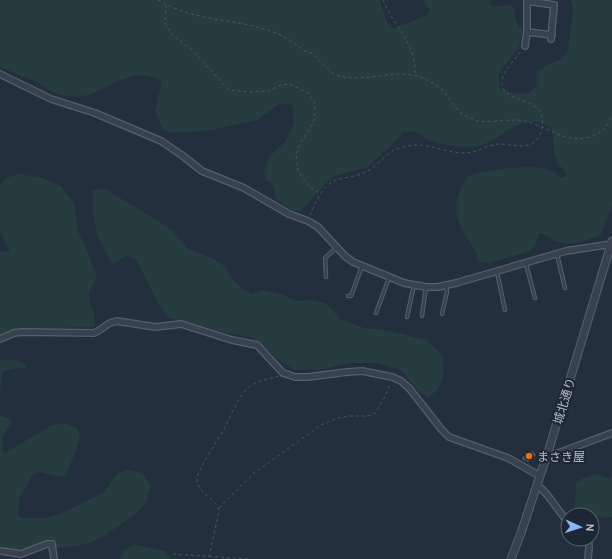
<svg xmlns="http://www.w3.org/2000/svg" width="612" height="559" viewBox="0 0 612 559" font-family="'PT Sans','Noto Sans JP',sans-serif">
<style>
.green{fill:#263c3f}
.building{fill:#455162;stroke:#1f2835}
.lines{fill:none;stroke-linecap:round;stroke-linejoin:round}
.service-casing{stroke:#565f6c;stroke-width:4.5}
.minor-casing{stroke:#565f6c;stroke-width:8}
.tertiary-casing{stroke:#565f6c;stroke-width:9}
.path{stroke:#44595c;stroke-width:1;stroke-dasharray:3 3;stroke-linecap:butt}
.service{stroke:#38414e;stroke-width:2.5}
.minor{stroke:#38414e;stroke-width:5.5}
.tertiary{stroke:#38414e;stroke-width:7}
.food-dot{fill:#e8710a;stroke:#1d2633;stroke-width:1.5}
.labels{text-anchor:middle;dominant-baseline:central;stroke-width:4;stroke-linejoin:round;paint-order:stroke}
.street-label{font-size:12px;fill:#b4bcc9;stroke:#1d2633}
.poi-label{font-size:12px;fill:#b4bcc9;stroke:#1d2633;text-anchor:start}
</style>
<rect width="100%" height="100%" fill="#242f3e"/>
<path class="green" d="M0 0H380L386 20 394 29 427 15 430 10 426 6 423 0H489V3L493 7 507 5 513 6 516 22 523 32 519 47 504 66 498 76 500 88 515 94 528 93 537 85 536 72 551 63 562 59 568 51 573 9 571 0H612V205L601 235C587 240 570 248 555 241 548 238 548 235 539 233L536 243 530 251 489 263 479 262C477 253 473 247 468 239 452 214 452 201 468 176 488 170 534 162 553 172 555 174 558 176 560 178L567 176C566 170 561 168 558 163 552 153 554 140 552 129 521 107 506 140 478 146 462 149 441 144 426 139 423 138 420 134 416 132 413 131 407 132 404 132L394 143 368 167 332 177 301 211 291 210 275 198C275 189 275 185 266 180L264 172 269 157 286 141 294 123 293 105 279 104 257 120 207 131 171 133 163 129 155 111 162 82C136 65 115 85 91 94 86 96 76 97 70 96 53 95 48 88 34 81 23 76 11 72 0 67Z
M19 174 43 178 61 186 74 203 79 234 87 250 97 278C95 283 90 288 89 292 87 305 98 313 94 327L17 329 0 335V251L10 252 0 231V186L6 178Z
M104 188 172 230 187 248 212 258 224 266 231 278 244 290 252 294 263 290 280 294 297 301 313 300 327 304 340 319 367 329H380L427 340 442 355C445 377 445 382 429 398L419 392 401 370 378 363H350L323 369 295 370 281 362 264 346 251 337 227 333 168 317 159 305 137 261 127 255 112 264 98 237 93 215V190Z
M6 359 16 360 26 365 25 369 18 368 3 371C0 378 2 384 0 392V361Z
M0 414 4 417 10 418 11 424C3 431 0 445 4 454L50 426 65 423 78 429 80 438 67 474 62 477 40 472 34 473 20 497 17 515 23 518 43 519 63 513 103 493 118 473 129 470 142 473 151 485 146 502 138 512 104 536 87 544 57 548 54 540C36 546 18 554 0 546Z
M598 474 609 479 612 476V517L592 518V515H570L575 504 576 484 583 478Z
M134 544 165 551 171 559H120L123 551Z"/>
<path class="building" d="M530 450 531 451 533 450 537 455 528 463 526 461 524 462 521 458Z"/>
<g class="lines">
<g class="service-casing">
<path id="service" d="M557 254 565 288
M526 264 535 298
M497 272 505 310
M326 277 325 258 336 248
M348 296H351L362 266
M376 313 389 278
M442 314 447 292 446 285
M422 316 426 287
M407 317 414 285"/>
</g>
<g class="minor-casing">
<path id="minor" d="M527 1 554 5 551 39
M527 32 552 35
M525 46 527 32V0
M0 74 51 99 95 113 161 141 183 156 202 171 244 188 289 214 308 221 318 227 345 256 353 262 404 283 426 287H438L456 283 566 251 612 244
M0 339 14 333 23 332 94 333 98 331 110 323 117 321 155 327 181 324 232 340 257 345 283 373 295 377H308L347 372 362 371 392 377 401 381 409 388 442 430 449 437 508 458 540 476
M548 452 554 454 561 452 612 433
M537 486C546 489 559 513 568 522
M588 539 589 547 588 559
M0 551 21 554 47 544H52L54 559"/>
</g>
<g class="tertiary-casing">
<path id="tertiary" d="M511 559 521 533 548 452 612 241"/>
</g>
<path class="path" d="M158 0C169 6 180 11 192 14 220 22 253 22 280 35 289 39 297 46 305 51 307 52 309 52 311 53 321 60 326 72 339 76 364 83 393 69 417 76 426 79 436 84 443 91 451 100 456 112 468 117 471 118 475 121 479 121 493 123 509 118 524 121 549 126 563 144 590 137 602 133 608 127 612 115
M383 0C394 27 417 44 415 75
M166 5 165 23 172 35 191 49 229 90 248 92 268 91 281 85 290 84 308 93 315 104V118L312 125 300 144 296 155 298 171 308 185 320 194
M310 215C315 203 323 185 336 180 345 177 355 177 363 173 377 168 385 152 400 148 426 139 440 153 465 153 477 153 488 144 500 144 510 144 525 149 533 143 538 139 541 134 542 128 548 93 504 107 502 83 501 72 516 59 522 50
M219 508 254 473 321 425 338 418 349 416H368L375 413 386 395 390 383
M173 554 248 559
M209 557 219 511C216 499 200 494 197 482 196 478 199 472 201 468 207 455 216 443 223 431 230 418 236 400 247 389 255 380 268 380 278 376"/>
<use href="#service" class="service"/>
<use href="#minor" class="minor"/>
<use href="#tertiary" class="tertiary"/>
</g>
<circle class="food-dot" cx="529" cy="456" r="4"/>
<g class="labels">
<g class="street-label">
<text transform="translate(564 401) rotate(-73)">城北通り</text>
</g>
<g class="poi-label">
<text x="537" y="456">まさき屋</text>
</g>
</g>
<g transform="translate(580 527) rotate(93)"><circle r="19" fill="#1d2633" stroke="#59626f"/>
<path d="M0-3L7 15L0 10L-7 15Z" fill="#8ab4f8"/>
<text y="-6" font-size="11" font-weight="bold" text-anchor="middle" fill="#b4bcc9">N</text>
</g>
</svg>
